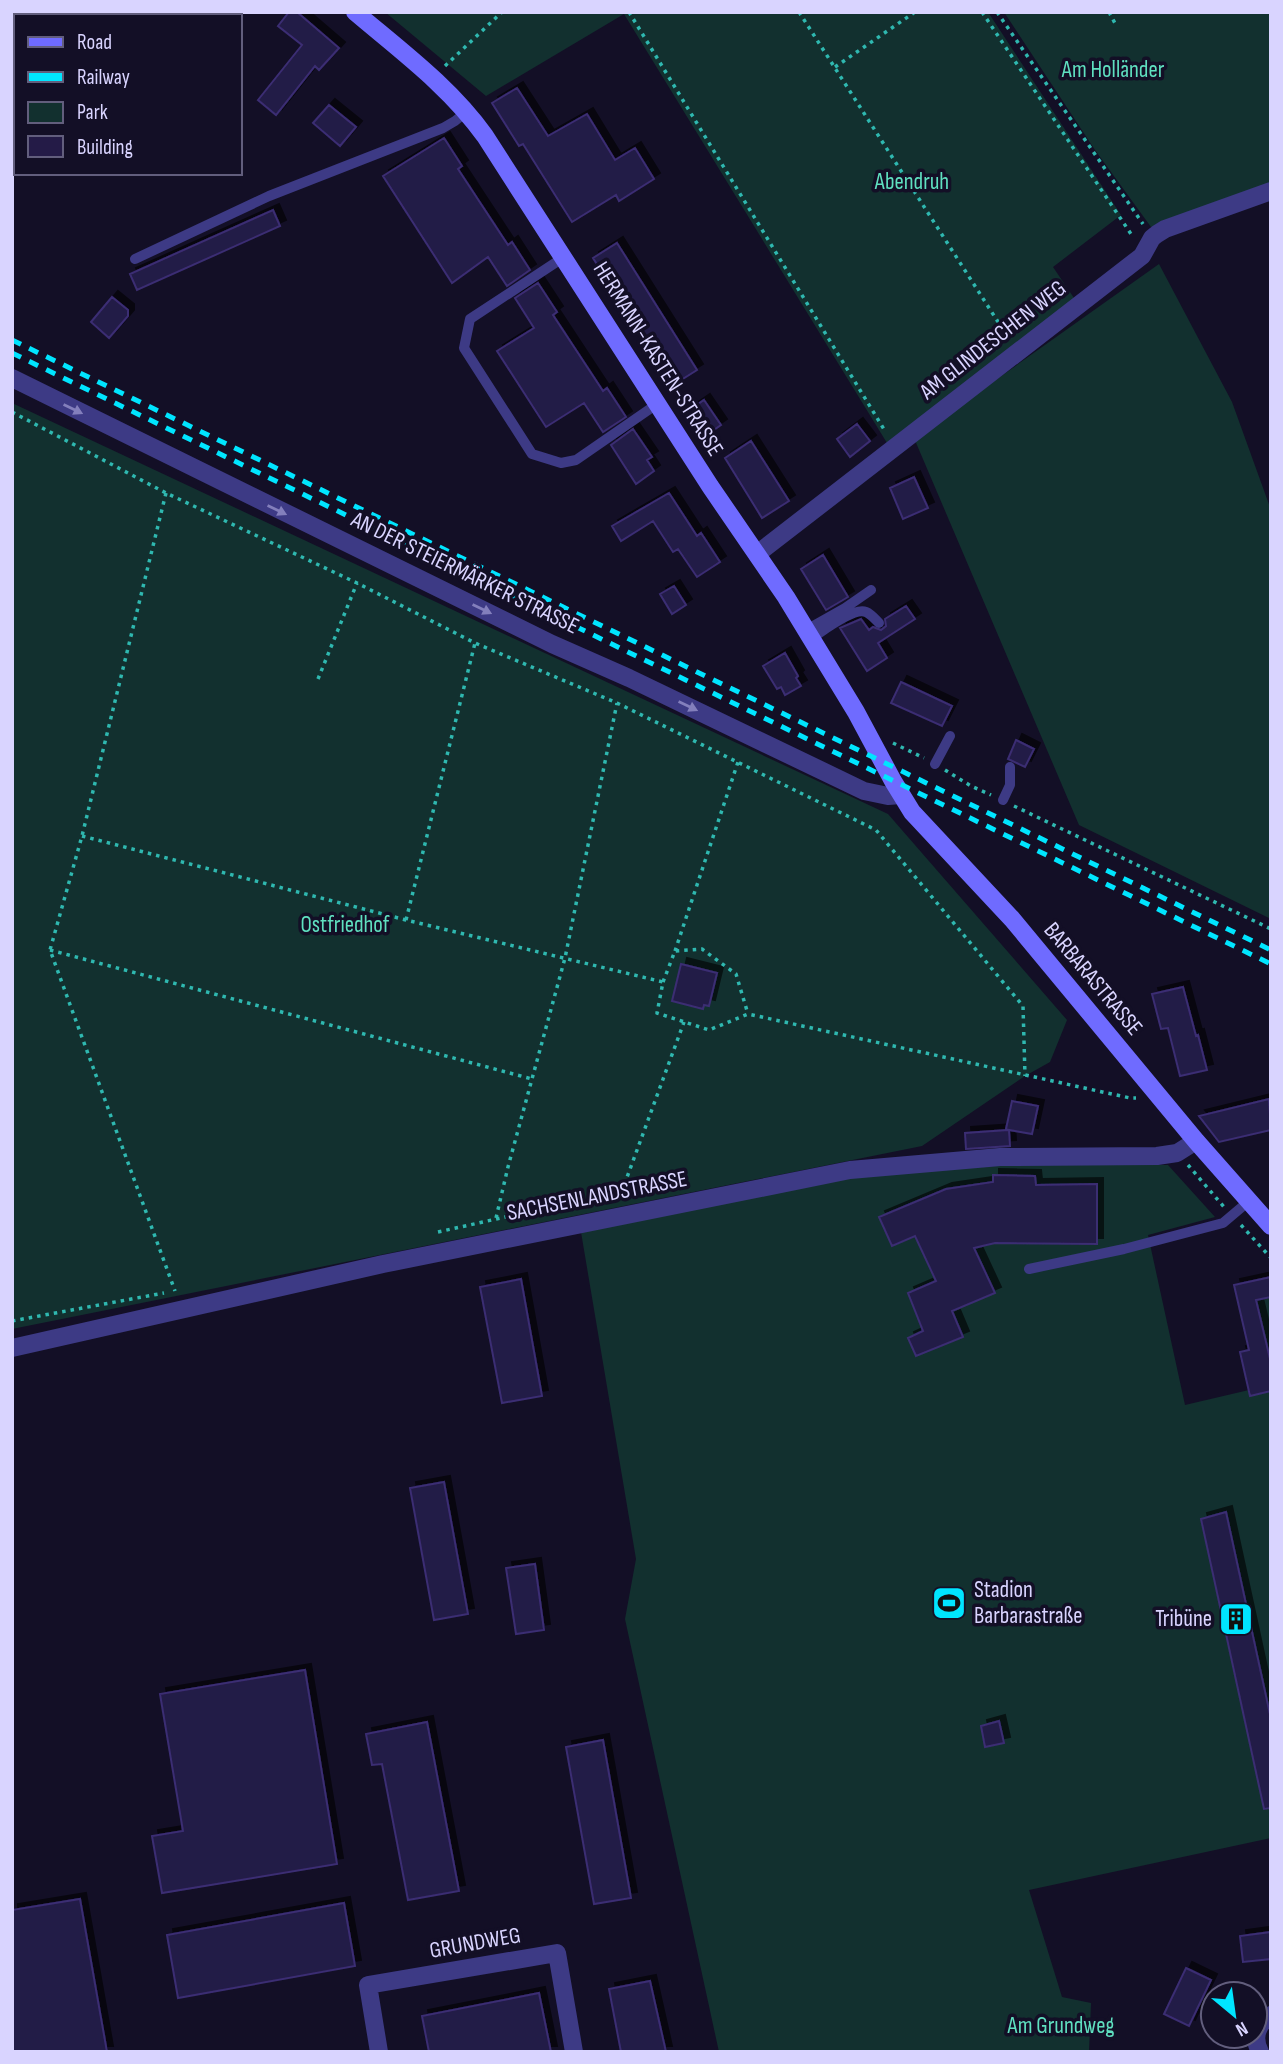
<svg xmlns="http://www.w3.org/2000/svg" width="1283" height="2064" viewBox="0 0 1283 2064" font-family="'Sofia Sans Condensed',sans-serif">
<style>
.green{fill:#12302f}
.building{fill:#241b47;stroke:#3b2d73;stroke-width:2;filter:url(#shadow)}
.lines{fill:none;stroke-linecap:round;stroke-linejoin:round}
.path{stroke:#2fb8b0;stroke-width:3.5;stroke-dasharray:3.5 5;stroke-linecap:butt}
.lane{stroke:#3d3a85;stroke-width:10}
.street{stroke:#3d3a85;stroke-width:18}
.secondary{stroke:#6f6bff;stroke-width:18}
.rail{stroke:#00e5ff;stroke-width:5;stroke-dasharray:10 9;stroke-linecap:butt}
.oneway{fill:#837fbc}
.labels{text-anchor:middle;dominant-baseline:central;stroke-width:7;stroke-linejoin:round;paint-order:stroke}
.park-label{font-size:23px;fill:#5fe0c0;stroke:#130f26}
.street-label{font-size:23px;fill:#d9d4ff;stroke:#130f26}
.poi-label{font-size:23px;fill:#d9d4ff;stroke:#130f26;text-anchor:start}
</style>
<defs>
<filter id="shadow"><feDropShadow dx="6" dy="-6" stdDeviation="0" flood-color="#0009"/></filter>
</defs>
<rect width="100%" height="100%" fill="#130f26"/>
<path class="green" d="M385 12H988L1121 215 1053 267 1076 301 887 443 624 14 486 96Z
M1004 12H1271V185L1151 227 1095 150Z
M1159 264 1232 402 1271 510V919L1079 825 914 438Z
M12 403 888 814 1067 1020 1050 1062 1025 1076 922 1146 12 1329Z
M1019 1163 1168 1165 1215 1217 1148 1235 1185 1405 1249 1390 1240 1352 1249 1350 1234 1285 1271 1277V1838L1029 1890 1062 1997 1091 2003 1089 2052H719L625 1619 636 1559 581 1232 852 1178Z"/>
<path class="building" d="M289 12H297L339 48 319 70 315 66 276 115 258 100 302 45 278 26Z
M517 88 548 136 587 114 615 160 635 148 654 179 619 201 616 195 572 222 523 144 519 146 492 103Z
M329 105 356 127 340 146 313 123Z
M444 138 462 166 458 169 508 245 512 242 530 270 507 286 488 257 452 283 383 176Z
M273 210 280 226 137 290 130 274Z
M617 243 697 370 673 385 593 258Z
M538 283 557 312 553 315 603 391 607 388 626 417 603 432 584 403 546 427 497 351 534 328 515 298Z
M112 297 128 310V316L109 338 91 322Z
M704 400 721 425 705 436 688 411Z
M857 424 870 441 850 457 837 439Z
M633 429 652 457 647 460 654 471 636 484 611 445Z
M751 441 789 501 762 518 725 458Z
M914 477 928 508 903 519 890 488Z
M669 493 697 536 701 533 720 562 697 577 678 549 673 552 653 521 621 541 612 526Z
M823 555 848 597 826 610 801 569Z
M674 586 686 605 672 614 660 594Z
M906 606 915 619 878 643 887 658 867 671 840 628 861 619 869 630 873 627 881 630 886 626 885 619Z
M785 653 798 676 796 678 801 686 785 695 781 687 777 689 763 666Z
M901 682 952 706 942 726 891 703Z
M1016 740 1034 749 1025 767 1008 759Z
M681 964 717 973 709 1006 704 1005 703 1009 672 1001Z
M1183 987 1196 1036 1198 1035 1207 1070 1180 1076 1168 1028 1161 1029 1152 994Z
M1269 1099 1271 1130 1219 1142 1199 1116Z
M1012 1101 1038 1106 1032 1134 1009 1130 1010 1146 966 1149 965 1133 1008 1130 1006 1129Z
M993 1175 1035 1176 1036 1185 1097 1184V1244L995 1243 974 1248 995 1293 952 1311 963 1337 916 1356 908 1338 923 1331 908 1293 936 1281 915 1236 892 1246 879 1217 946 1189 993 1182Z
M1271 1277V1297L1256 1300 1271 1363V1391L1250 1396 1240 1352 1249 1350 1234 1285Z
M521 1279 542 1396 502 1403 480 1287Z
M444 1482 468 1614 434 1620 410 1488Z
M1226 1512 1271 1719V1808L1264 1809 1201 1519Z
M535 1564 544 1630 516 1634 506 1568Z
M305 1670 337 1864 162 1893 152 1836 183 1831 160 1694Z
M999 1721 1004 1743 985 1747 981 1726Z
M427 1722 459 1891 408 1900 382 1764 372 1765 366 1734Z
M603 1740 631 1898 594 1904 566 1747Z
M80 1899 107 2052H12V1910Z
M344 1903 355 1966 178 1998 167 1935Z
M1271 1932V1959L1243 1962 1240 1936Z
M1186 1968 1211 1980 1189 2026 1164 2014Z
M650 1981 666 2052H621L609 1989Z
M539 1993 551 2052H429L422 2016Z"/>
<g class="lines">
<path class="path" d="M629 12 885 431
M799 12 1009 339
M982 12 1133 237
M997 12 1143 224
M1109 12 1117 27
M445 66 502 12
M835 67 915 12
M12 412 166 493 357 583 475 643 617 703 876 830 1023 1006 1025 1076
M166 493 82 836 50 950 175 1291
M318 679 357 583
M893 743 924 758
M945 770 971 786 991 795
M1014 806 1271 929
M82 836 406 920 663 982 657 1013 709 1030 748 1014 1130 1098H1136
M406 920 475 643
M50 950 532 1079
M675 951 738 762
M663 982 675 951 702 949 736 974 748 1014
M1188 1165 1224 1207
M496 1218 508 1167 565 958 617 703
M1241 1225 1271 1258
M438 1232 622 1191 684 1022
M12 1321 164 1293"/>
<path class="lane" d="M564 257 470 319 464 348 532 454 561 463 576 460 657 404
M135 259 269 196 443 128 455 121 466 112
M806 630 845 608 871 590
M812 638C823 631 853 607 866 612 871 614 875 619 879 623
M935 764 950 736
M1003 800 1010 785V767
M1029 1269 1124 1249 1223 1223 1249 1201"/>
<path class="street" d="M12 378 552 644 629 678 864 791 888 796 901 795
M757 554 1142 256 1152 238 1157 234 1165 229 1271 191
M12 1348 383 1264 850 1170 1000 1157 1157 1156 1177 1153 1196 1141
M379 2052 368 1985 557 1953 574 2052
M1260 2052C1252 2037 1257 2024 1271 2015"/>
<path class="secondary" d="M355 12C401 51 450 87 485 136L710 486 786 597 856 712 893 781 912 812 1012 919 1196 1141 1271 1226"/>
<path class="rail" d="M12 340 1271 950
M12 353 1271 964"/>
</g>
<defs><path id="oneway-solid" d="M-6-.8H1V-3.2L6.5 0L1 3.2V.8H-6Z" transform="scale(1.75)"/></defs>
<g class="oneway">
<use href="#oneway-solid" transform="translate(73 409) rotate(26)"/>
<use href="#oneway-solid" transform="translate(277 510) rotate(26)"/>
<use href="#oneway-solid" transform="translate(482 609) rotate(26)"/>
<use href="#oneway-solid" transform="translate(688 706) rotate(26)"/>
</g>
<defs>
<g id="stadium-square" transform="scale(1.75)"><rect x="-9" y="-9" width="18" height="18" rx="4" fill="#00e5ff" stroke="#130f26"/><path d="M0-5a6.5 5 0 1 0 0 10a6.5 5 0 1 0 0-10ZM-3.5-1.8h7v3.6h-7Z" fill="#111"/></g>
<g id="building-square" transform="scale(1.75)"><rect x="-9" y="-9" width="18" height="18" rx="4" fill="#00e5ff" stroke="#130f26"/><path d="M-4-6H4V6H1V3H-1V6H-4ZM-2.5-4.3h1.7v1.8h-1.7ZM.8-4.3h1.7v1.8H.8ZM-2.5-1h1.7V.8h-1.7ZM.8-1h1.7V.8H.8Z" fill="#111"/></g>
</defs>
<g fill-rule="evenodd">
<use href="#stadium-square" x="949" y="1603"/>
<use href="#building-square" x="1236" y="1619"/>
</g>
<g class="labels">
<g class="park-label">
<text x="1113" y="70">Am Holländer</text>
<text x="912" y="182">Abendruh</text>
<text x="345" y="925">Ostfriedhof</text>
<text x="1061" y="2026">Am Grundweg</text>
</g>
<g class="street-label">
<text transform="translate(993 340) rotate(-38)">AM GLINDESCHEN WEG</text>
<text transform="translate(658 359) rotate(58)">HERMANN-KASTEN-STRASSE</text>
<text transform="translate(465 573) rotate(26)">AN DER STEIERMÄRKER STRASSE</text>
<text transform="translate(1093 979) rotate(50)">BARBARASTRASSE</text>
<text transform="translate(597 1196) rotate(-11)">SACHSENLANDSTRASSE</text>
<text transform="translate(475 1943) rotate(-10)">GRUNDWEG</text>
</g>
<g class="poi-label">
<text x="974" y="1590">Stadion<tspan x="974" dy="26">Barbarastraße</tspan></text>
<text x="1212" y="1619" text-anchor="end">Tribüne</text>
</g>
</g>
<rect width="1283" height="2064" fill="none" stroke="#d9d4ff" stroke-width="28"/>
<rect x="14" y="14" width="228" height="161" fill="#130f26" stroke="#625e7d" stroke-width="2"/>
<rect x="28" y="37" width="35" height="10" fill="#6f6bff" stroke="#625e7d" stroke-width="2"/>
<text x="77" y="49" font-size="21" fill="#d9d4ff">Road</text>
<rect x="28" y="72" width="35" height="10" fill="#00e5ff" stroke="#625e7d" stroke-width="2"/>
<text x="77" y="84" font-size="21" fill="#d9d4ff">Railway</text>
<rect x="28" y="102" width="35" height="21" fill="#12302f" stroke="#625e7d" stroke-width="2"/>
<text x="77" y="119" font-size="21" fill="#d9d4ff">Park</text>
<rect x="28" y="136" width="35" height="21" fill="#241b47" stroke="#625e7d" stroke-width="2"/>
<text x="77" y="154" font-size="21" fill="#d9d4ff">Building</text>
<g transform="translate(1234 2015) rotate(151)"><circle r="33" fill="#130f26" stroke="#625e7d" stroke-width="2"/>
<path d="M0-5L12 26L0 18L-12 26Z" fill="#00e5ff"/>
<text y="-10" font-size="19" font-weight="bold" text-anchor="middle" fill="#d9d4ff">N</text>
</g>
</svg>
